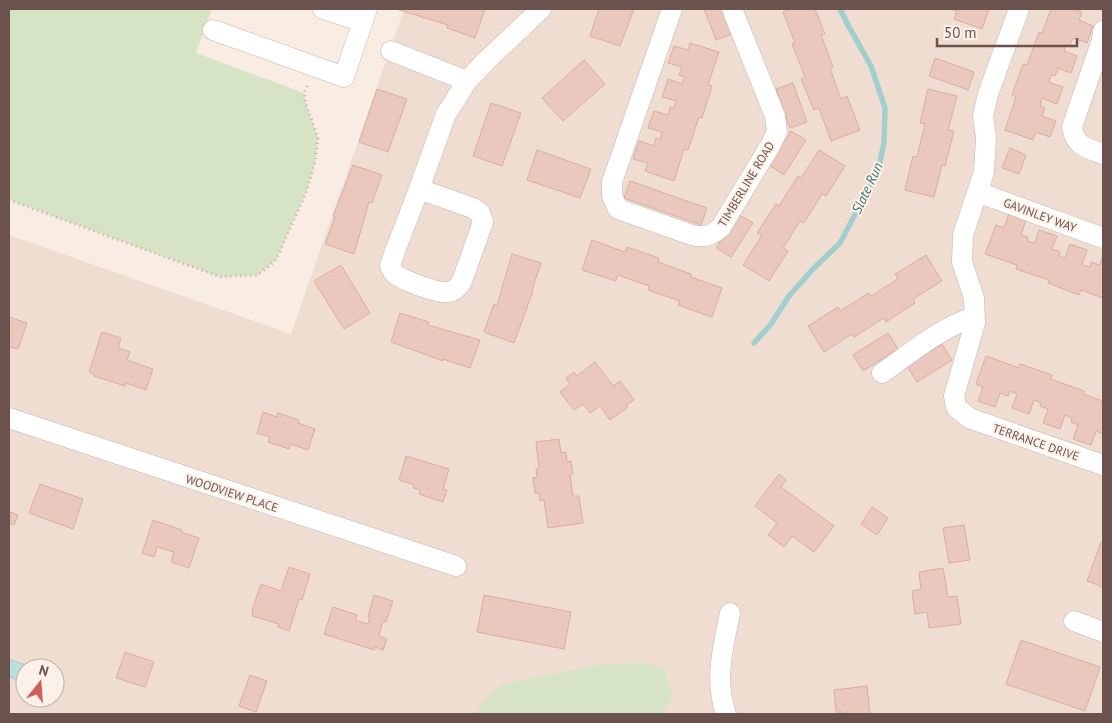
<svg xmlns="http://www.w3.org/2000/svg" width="1112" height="723" viewBox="0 0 1112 723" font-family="'PT Sans',sans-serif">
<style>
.residential{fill:#efddd2;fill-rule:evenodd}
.green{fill:#d6e3c4}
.water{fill:#badfdd;stroke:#a2cfce}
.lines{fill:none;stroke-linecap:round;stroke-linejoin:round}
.stream{stroke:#a2cfce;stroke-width:5.5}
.building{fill:#eac8be;stroke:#daada1}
.minor-casing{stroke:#c7b3ac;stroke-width:21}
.path{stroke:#ceaba2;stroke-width:3;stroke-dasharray:1 4;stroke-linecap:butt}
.minor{stroke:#fff;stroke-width:20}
.labels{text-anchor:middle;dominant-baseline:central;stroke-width:4;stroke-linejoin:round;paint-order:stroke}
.street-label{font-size:12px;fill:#6c524d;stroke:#fcf1e8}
.water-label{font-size:14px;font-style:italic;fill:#477776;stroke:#fcf1e8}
</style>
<rect width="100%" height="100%" fill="#f8ece3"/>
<path class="residential" d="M404 9H1103V714H663L673 696 664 668 481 705 475 714H9V235L291 334ZM25 668H55V698H25Z"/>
<path class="green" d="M9 9H212L196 53 304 93 306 104 318 138 315 162 306 193 276 260 258 275 220 277 9 200Z
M647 663 664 668 673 696 663 714H475L481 705 501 685 599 665Z"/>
<path class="water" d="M9 659 34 668H25V683L9 677Z"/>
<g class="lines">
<path class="stream" d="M754 343 771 324 789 296 812 270 840 243 878 171 884 143 885 108 871 66 849 27 840 9"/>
</g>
<path class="building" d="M396 9H485L475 38 447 28 448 25Z
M599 9H634L620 46 590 36Z
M704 9H723L732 34 716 40Z
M791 9H815L825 34 821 35 833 67 830 68 841 99 847 96 860 130 831 141 819 108 814 110 801 79 805 77 792 44 795 43 783 12Z
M949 9H989L982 29 954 19 957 11Z
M1051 9H1072L1082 12 1079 20 1093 26 1087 43 1073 38 1070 45 1066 44 1064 51 1077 56 1071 73 1058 68 1055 76 1051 75 1049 82 1063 87 1057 104 1042 98 1040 106 1045 108 1042 116 1056 121 1050 137 1036 132 1033 140 1005 130 1016 97 1012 95 1023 64 1027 65 1039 32 1042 33Z
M690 43 719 52 708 85 712 86 702 118 699 117 688 150 684 149 674 181 645 171 648 163 633 159 639 141 654 146 656 138 660 140 662 132 648 128 654 111 668 115 670 107 674 108 676 101 662 97 668 79 682 84 685 77 679 75 682 67 668 63 674 46 688 50Z
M935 58 974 72 968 90 929 76Z
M584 60 605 84 563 121 542 98Z
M793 83 807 122 790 128 776 89Z
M377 89 407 99 388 152 359 142Z
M928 89 957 96 948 130 954 131 945 166 942 165 934 197 905 190 913 156 917 157 925 124 920 123Z
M491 103 521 113 502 166 473 156Z
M791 131 806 140 784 175 769 165Z
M1010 148 1026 155 1019 174 1002 168Z
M537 150 591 169 580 198 527 180Z
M819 150 845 166 826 196 822 194 804 223 800 221 783 248 788 251 769 281 743 265 762 235 757 233 776 204 779 206 798 176 801 178Z
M353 165 382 175 372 203 369 202 354 254 325 244 335 217 333 216Z
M630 181 707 208 701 225 624 198Z
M738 214 753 223 731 257 716 248Z
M1009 214 1026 220 1021 235 1028 237 1027 241 1035 243 1039 230 1057 236 1052 249 1060 252 1059 256 1065 258 1070 244 1087 250 1082 265 1090 267 1091 262 1100 265 1103 254V298L1081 290 1079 295 1048 283 1049 280 1016 269 1017 265 985 254 996 225 1004 228Z
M592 240 625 252 627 247 659 258 658 262 691 274V277L722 288 712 317 678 305 680 301 648 290 649 286 618 275 616 281 582 270Z
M512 254 541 263 532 290 533 291 514 343 484 332 494 304 497 305Z
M926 255 942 281 913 299 915 303 886 322 884 318 854 337 852 334 824 352 808 326 838 307 840 311 869 293 871 296 898 279 895 274Z
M341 265 370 313 344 329 314 281Z
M400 313 429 322 428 325 480 340 470 368 443 359V361L391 342Z
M9 317 27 323 18 349 9 347Z
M102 332 121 338 118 348 130 352 127 360 153 369 146 390 126 383 125 386 94 376V374L89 372Z
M888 333 898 349 863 371 853 355Z
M942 344 952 360 917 382 907 366Z
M986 356 1019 368 1020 364 1052 375 1051 379 1084 391 1083 394 1103 401V434L1096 431 1091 445 1073 439 1078 425 1071 422 1072 418 1065 415 1060 429 1043 423 1048 409 1040 406 1041 403 1034 400 1029 414 1012 408 1017 394 1010 391 1008 396 1000 393 995 407 978 401 983 387 976 384Z
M595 362 613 386 620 381 634 400 626 405 628 407 610 420 600 406 590 413 583 404 574 410 560 392 570 384 566 378 574 372 577 376Z
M263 412 277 417 278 413 299 420 298 423 315 429 308 450 291 444 289 449 268 442 270 437 257 433Z
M559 439 561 453 566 452 567 462 571 461 573 474H570L573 496H579L583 523 548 528 544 500 540 501 539 493H535L533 478 537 477 536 469 539 468 536 442Z
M406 456 449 469 443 489 447 490 443 502 419 494 420 490 413 488 414 485 399 480Z
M779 474 786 480 781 487 834 526 814 552 792 536 784 547 768 535 777 523 755 506Z
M40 484 83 499 73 529 29 513Z
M872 507 888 518 877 535 861 524Z
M10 512 18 515 14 525 9 523Z
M153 520 182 530 181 532 199 538 189 568 171 562 174 552 157 547 154 557 142 553Z
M964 525 970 560 949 563 943 528Z
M1101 542 1103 543V587L1087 581Z
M289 567 310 574 302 600 299 599 289 631 278 627 279 624 252 616 253 611 252 610 261 584 281 591Z
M943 568 948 597 957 596 961 624 929 628 927 612 915 614 912 591 921 589 919 572Z
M374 595 393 601 386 622 383 621 379 636 387 639 383 650 375 647 374 650 324 634 333 607 357 615 355 620 368 624 370 617H368Z
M484 595 571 612 564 649 477 632Z
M1021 640 1100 667 1085 711 1006 684Z
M125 652 154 662 145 687 116 678Z
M250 675 267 681 256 712 239 706Z
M867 686 870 714H842V712H836L834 690Z"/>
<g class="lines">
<g class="minor-casing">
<path id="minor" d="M323 9 363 22
M672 9 612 182V196L618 209 692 235C704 238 711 236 721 227L770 146 777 132 775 116 732 9
M1019 9 988 94 983 116 986 137 984 172 963 235 962 262 974 298 975 323 954 396 956 407 969 418 1103 465
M213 30 344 77 367 9
M1103 31 1102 40 1072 127C1075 146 1086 148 1103 154
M391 51 467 81
M419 189 473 208 480 213 483 222 462 281C459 286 456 290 450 292 442 295 400 280 394 273 392 271 392 269 390 266L395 251Z
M419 189 446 114 457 97 467 81 487 60 541 9
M977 192 1103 238
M882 373C908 355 944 325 975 317
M9 418 456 566
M1074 621 1103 632
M726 714C714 679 723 648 730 613"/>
</g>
<path class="path" d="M9 200 220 277 258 275 276 260 306 193 315 162 318 138 306 104 304 93 308 84"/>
<use href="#minor" class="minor"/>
</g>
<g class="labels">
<g class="street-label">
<text transform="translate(746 184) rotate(-59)">TIMBERLINE ROAD</text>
<text transform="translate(1040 215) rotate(20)">GAVINLEY WAY</text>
<text transform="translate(1036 442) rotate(19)">TERRANCE DRIVE</text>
<text transform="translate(232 493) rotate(18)">WOODVIEW PLACE</text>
</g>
<g class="water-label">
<text transform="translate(867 188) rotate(-65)">Slate Run</text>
</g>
</g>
<rect width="1112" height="723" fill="none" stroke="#6c524d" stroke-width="20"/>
<g transform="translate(40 683) rotate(17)"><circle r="24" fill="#fcf1e8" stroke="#c2b1aa"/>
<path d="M0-4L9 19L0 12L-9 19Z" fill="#d25e58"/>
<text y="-8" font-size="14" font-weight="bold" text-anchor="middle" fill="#6c524d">N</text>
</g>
<path d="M937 38v8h140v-8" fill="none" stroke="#6c524d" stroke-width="2.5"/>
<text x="944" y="38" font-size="15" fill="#6c524d" stroke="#fcf1e8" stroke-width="4" paint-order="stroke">50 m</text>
</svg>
